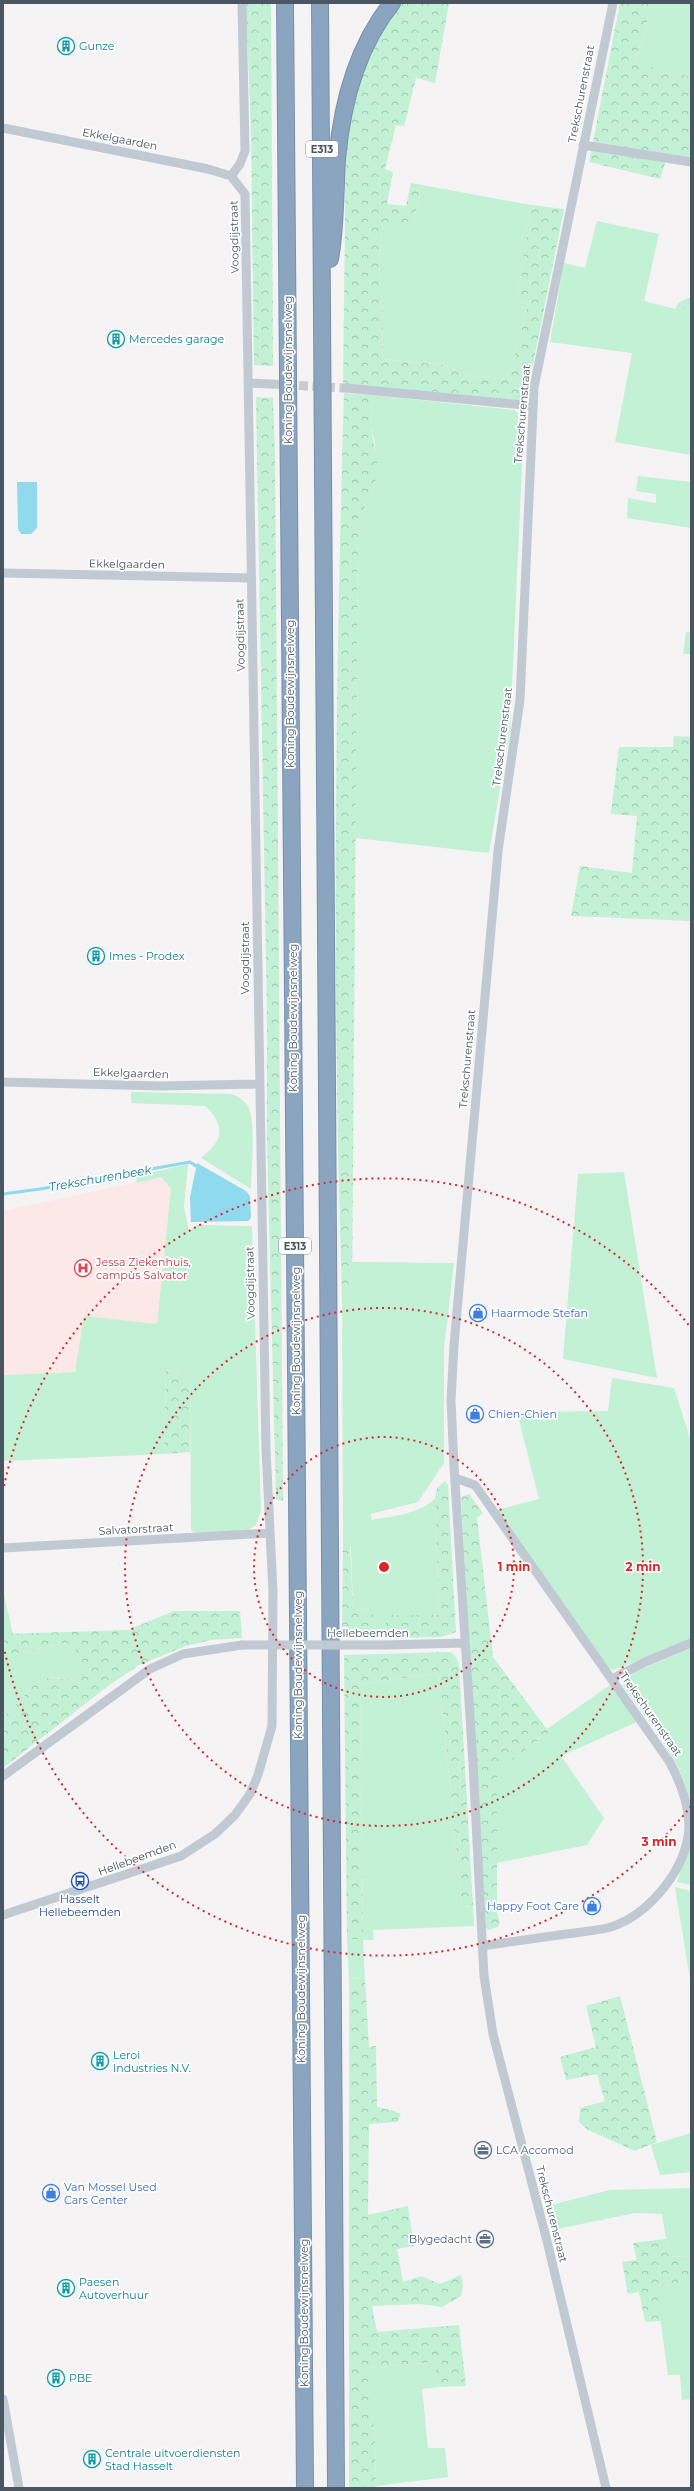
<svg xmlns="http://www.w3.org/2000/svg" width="694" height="2491" viewBox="0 0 694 2491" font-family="Montserrat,sans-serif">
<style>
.medical{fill:#fce8e6}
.grass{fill:#c3f1d5}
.forest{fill:url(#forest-crowns)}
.water{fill:#90daee}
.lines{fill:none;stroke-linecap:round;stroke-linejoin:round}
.stream{stroke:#90daee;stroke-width:3}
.minor-tunnel{stroke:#caccce;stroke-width:9;stroke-dasharray:9 4.5;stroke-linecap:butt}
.motorway-casing{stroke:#7690ad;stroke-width:18}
.minor{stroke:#c1cad2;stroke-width:9}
.motorway{stroke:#8ba5c1;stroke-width:16}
.minor-bridge{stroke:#c1cad2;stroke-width:9}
.ring{fill:none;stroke:#d62828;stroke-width:2;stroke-dasharray:2 4}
.labels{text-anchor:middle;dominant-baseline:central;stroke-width:3.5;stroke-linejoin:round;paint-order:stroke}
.shield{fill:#fff;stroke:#808990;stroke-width:1}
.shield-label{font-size:10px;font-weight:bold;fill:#4a5661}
.culture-label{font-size:11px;fill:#0d838f;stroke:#fff;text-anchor:start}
.street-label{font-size:11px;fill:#4a5661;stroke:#fff}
.health-label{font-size:11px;fill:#be3a42;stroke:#fff;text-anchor:start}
.shop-label{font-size:11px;fill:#366cbe;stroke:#fff;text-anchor:start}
.transit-label{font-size:11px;fill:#164399;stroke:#fff}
.service-label{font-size:11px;fill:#4e5e75;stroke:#fff;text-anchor:start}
.water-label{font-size:12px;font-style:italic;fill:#0c7c9b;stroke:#fff}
.centre{fill:#d62828;stroke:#fff;stroke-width:2}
.ring-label{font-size:12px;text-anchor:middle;font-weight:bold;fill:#d62828;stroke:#fff;stroke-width:3.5;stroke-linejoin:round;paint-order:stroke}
</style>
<defs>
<pattern id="forest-crowns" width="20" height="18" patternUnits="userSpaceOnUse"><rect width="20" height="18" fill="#c3f1d5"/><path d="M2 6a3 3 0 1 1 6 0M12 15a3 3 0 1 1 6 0" fill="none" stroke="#a0c6b0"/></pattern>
</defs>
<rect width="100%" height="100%" fill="#f5f3f3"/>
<path class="medical" d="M161 1177 171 1189 157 1324 75 1372 3 1375V1211Z"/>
<path class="grass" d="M649 3H691V77L634 64 646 29Z
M422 185 531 205 517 301 528 303 508 379 474 377 444 365 382 359 383 320 379 262 383 222H413Z
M597 221 659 234 644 301 675 309H691V455L615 442 632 353 550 342 564 263 585 268Z
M372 395 515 410 524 421 510 731 489 853 355 838 358 522 375 483V442L371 427Z
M638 476 691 482V528L627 518 628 498 656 503V494L636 491Z
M686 632H691V654H683Z
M131 1092 232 1094C237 1096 243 1099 247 1105 257 1121 251 1169 251 1189L201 1158C223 1140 226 1128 206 1106L131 1103Z
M188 1164 184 1207 189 1231 197 1225 252 1226 261 1511 256 1525 248 1530 197 1534 191 1530 190 1375 166 1370 164 1454 3 1461V1375L75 1372 84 1316 157 1324 171 1189 161 1177 136 1183 137 1176Z
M624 1172 657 1378 563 1359 578 1174Z
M352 1262 454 1263 444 1348V1463L418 1502 370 1514 372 1520C393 1516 418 1514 435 1499L439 1615H392L385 1625 386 1638 342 1636V1630L367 1629 370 1610 353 1609 351 1547H343L342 1296H352Z
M612 1378 674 1388 691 1441V1641L613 1670 609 1668 497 1510 539 1499 517 1412 608 1411Z
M3 1590 13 1634H3Z
M67 1643 75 1649 83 1666 67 1680 51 1677 40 1681 33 1686 3 1719V1654C24 1656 46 1645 67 1643Z
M691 1648V1804C682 1760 648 1721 623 1686L624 1679 632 1673Z
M439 1673 462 1907 473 1906 474 1926 373 1930 374 1940H363L365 1978 349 1979 347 1940 363 1939 360 1684Z
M610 1685 637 1722 561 1756 604 1818 587 1845 496 1863 497 1770 549 1732 547 1729Z
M691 1838V1885L677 1882Z
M675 1887 691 1891V1985Z
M691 2133V2172L660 2175 651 2145Z
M691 2188V2257L669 2256 662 2214 635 2213 552 2230 547 2206 610 2190Z
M691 2280V2399L682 2400 680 2375H668L656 2287Z
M434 2362 439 2387 422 2389 428 2448H445L448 2477 376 2486 375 2441 367 2368Z"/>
<path class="forest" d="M246 3H271L273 366 254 365 251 131Z
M400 3H449L435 83 416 78 404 126 396 125 385 169 393 172 387 204 406 206 411 183 422 185 413 222H383L379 262 383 320 382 359 444 365 474 377 508 379 528 303 517 301 531 205 564 209 526 399 521 401 343 384 346 138 366 59 392 13Z
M620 3H649L646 29 634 63 691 77V160L667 157 660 179 589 162Z
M691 297V309H675L679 302Z
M344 393 372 395 371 427 377 463 375 483 358 522 352 1297 342 1296C332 995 335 694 344 393Z
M256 397 273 398 275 457 283 1501 276 1500 267 1138V1017Z
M674 736 691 737V921L571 916 580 866 632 873 637 816 611 814 619 747H673Z
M166 1370 190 1375V1452L164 1454Z
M445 1481 448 1485 456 1632 441 1637 386 1638 385 1625 392 1615H439L435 1499 437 1488Z
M469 1494 483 1513 477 1518 493 1657 549 1732 497 1771V1913L500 1922 498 1927 489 1930 486 1928 461 1497Z
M343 1547H350L353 1609 370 1610 373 1614 372 1623 366 1629 342 1630Z
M174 1611H240L242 1638 211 1640 186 1646 139 1665 108 1686 3 1768V1719L33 1686 40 1681 51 1677 67 1680 83 1666 75 1649 67 1643C46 1645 24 1656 3 1654V1634L128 1630Z
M450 1652 456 1657 459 1664 473 1906 462 1907 439 1673 360 1684 363 1939 347 1940 344 1655Z
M365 1978 369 2047 376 2046 377 2107 395 2111 401 2115 397 2122 369 2124 368 2215 408 2206 414 2246 397 2249 403 2282 421 2276 440 2284 461 2275 463 2285 461 2296 442 2307 420 2304 372 2306 377 2332 459 2325 466 2386 439 2387 434 2362 368 2368 375 2441 376 2488H349V1979Z
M620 1996 657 2142 635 2151 588 2130 579 2122 580 2108 605 2101 597 2074 566 2080 560 2057 596 2047 586 2006Z
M666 2239 669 2256 691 2257V2280L657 2287 661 2321 645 2322 639 2292 628 2294 622 2262 637 2260 633 2243Z"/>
<path class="water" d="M17 482H37V528L31 534H21L18 529Z
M197 1163 246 1191 250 1196 251 1218 248 1221 191 1222 190 1197Z"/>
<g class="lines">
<path class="stream" d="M3 1194 40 1189 190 1162 196 1166"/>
<path class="minor-tunnel" d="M272 384 346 388"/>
<g class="motorway-casing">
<path id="motorway" d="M285 3 305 2488
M320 3 336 2488
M330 259C336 225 335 192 337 159 342 103 356 48 392 3"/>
</g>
<path class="minor" d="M3 128 208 169 231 176 245 194 266 1449 273 1592 272 1726 258 1775 250 1794 235 1815 215 1834 181 1856 3 1915
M583 145 691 162
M231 176 240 164 245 151 242 3
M249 383 272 384
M346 388 533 406
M3 573 251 578
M3 1082 160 1086 259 1084
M455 1478 475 1485 669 1761C680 1781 688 1801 689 1824 689 1867 650 1914 611 1927 596 1931 580 1932 566 1934 538 1938 510 1942 482 1946
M3 1548 270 1533
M386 1645 464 1643
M612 1679 645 1662 691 1643
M3 1776 150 1669 183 1654 242 1645
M3 2399 19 2488
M606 2488 547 2241 493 2034 484 1976 473 1764 454 1466 451 1400 454 1345 498 851 520 700 534 387 613 3"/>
<use href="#motorway" class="motorway"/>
<path class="minor-bridge" d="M242 1645H386"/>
</g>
<g class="ring">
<circle cx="384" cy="1567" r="130"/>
<circle cx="384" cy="1567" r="259"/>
<path d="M691 1806A389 389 0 0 1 4 1648M4 1486A389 389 0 0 1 691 1328"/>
</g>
<defs>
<g id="building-ring" transform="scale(0.9)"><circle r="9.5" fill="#fff" stroke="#0f9aa8" stroke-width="1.5"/><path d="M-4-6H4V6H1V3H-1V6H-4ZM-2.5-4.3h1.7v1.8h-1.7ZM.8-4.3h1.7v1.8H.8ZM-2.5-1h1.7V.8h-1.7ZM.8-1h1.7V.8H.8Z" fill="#0f9aa8"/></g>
<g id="hospital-ring" transform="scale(0.9)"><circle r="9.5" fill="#fff" stroke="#e0444e" stroke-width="1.5"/><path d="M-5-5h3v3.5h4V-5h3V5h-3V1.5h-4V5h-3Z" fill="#e0444e"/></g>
<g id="shop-ring" transform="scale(0.9)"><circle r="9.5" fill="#fff" stroke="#3f7fe0" stroke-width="1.5"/><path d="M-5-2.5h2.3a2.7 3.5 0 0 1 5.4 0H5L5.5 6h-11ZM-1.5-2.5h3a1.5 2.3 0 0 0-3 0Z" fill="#3f7fe0"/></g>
<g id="bus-ring" transform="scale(0.9)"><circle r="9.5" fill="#fff" stroke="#1a4fb4" stroke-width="1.5"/><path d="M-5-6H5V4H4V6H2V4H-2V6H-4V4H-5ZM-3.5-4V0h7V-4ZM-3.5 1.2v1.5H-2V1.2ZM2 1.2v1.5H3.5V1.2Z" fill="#1a4fb4"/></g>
<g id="office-ring" transform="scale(0.9)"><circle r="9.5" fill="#fff" stroke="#5c6f8a" stroke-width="1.5"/><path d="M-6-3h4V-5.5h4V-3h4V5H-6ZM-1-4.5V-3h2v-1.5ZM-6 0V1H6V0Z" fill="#5c6f8a"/></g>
</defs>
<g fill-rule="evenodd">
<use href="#building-ring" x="66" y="46"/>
<use href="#building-ring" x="116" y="339"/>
<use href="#building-ring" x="96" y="956"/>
<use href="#hospital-ring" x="83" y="1268"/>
<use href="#shop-ring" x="478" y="1313"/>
<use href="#shop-ring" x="475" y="1414"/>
<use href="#bus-ring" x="80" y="1881"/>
<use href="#shop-ring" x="592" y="1906"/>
<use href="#building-ring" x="100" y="2061"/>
<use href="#office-ring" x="483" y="2150"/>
<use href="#shop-ring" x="51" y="2193"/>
<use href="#office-ring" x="485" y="2239"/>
<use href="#building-ring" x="66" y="2288"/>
<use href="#building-ring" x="56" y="2378"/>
<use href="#building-ring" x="92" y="2459"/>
</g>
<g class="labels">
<g class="shield">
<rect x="306" y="141" width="32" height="16" rx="3"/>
<rect x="279" y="1238" width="32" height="16" rx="3"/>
</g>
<g class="shield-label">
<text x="322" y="149">E313</text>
<text x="295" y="1246">E313</text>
</g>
<g class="culture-label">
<text x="79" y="46">Gunze</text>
<text x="129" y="339">Mercedes garage</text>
<text x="109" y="956">Imes - Prodex</text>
<text x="113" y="2055">Leroi<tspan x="113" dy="13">Industries N.V.</tspan></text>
<text x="79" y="2282">Paesen<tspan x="79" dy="13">Autoverhuur</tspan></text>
<text x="69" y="2378">PBE</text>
<text x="105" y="2453">Centrale uitvoerdiensten<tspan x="105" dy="13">Stad Hasselt</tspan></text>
</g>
<g class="street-label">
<text transform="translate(581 94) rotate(-79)">Trekschurenstraat</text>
<text transform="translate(120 139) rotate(11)">Ekkelgaarden</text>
<text transform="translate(234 237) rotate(-91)">Voogdijstraat</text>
<text transform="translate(288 370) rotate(-90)">Koning Boudewijnsnelweg</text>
<text transform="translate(522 414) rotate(-85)">Trekschurenstraat</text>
<text transform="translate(127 564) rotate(1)">Ekkelgaarden</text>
<text transform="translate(240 635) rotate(-91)">Voogdijstraat</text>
<text transform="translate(290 694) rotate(-90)">Koning Boudewijnsnelweg</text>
<text transform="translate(502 737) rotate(-83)">Trekschurenstraat</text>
<text transform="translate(245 958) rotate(-90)">Voogdijstraat</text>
<text transform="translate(293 1018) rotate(-90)">Koning Boudewijnsnelweg</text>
<text transform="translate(467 1059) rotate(-85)">Trekschurenstraat</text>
<text transform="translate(131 1073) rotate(2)">Ekkelgaarden</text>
<text transform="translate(250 1283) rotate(-91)">Voogdijstraat</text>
<text transform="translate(296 1341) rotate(-90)">Koning Boudewijnsnelweg</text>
<text transform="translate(136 1529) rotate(-3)">Salvatorstraat</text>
<text x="368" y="1633">Hellebeemden</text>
<text transform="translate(298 1665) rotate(-90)">Koning Boudewijnsnelweg</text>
<text transform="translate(651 1714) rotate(55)">Trekschurenstraat</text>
<text transform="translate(137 1858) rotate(-20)">Hellebeemden</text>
<text transform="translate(301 1989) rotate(-90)">Koning Boudewijnsnelweg</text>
<text transform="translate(552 2214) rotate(76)">Trekschurenstraat</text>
<text transform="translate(304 2313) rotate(-90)">Koning Boudewijnsnelweg</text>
</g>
<g class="health-label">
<text x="96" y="1262">Jessa Ziekenhuis,<tspan x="96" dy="13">campus Salvator</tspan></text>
</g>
<g class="shop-label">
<text x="491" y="1313">Haarmode Stefan</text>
<text x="488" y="1414">Chien-Chien</text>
<text x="579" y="1906" text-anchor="end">Happy Foot Care</text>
<text x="64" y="2187">Van Mossel Used<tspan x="64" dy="13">Cars Center</tspan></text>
</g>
<g class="transit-label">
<text x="80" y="1899">Hasselt<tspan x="80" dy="13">Hellebeemden</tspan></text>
</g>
<g class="service-label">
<text x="496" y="2150">LCA Accomod</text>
<text x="472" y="2239" text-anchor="end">Blygedacht</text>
</g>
<g class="water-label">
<text transform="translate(100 1178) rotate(-10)">Trekschurenbeek</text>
</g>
</g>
<circle cx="384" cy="1567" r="6" class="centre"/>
<g class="ring-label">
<text x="514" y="1571">1 min</text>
<text x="643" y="1571">2 min</text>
<text x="659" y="1846">3 min</text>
</g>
<rect width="694" height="2491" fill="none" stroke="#4a5661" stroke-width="8"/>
</svg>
